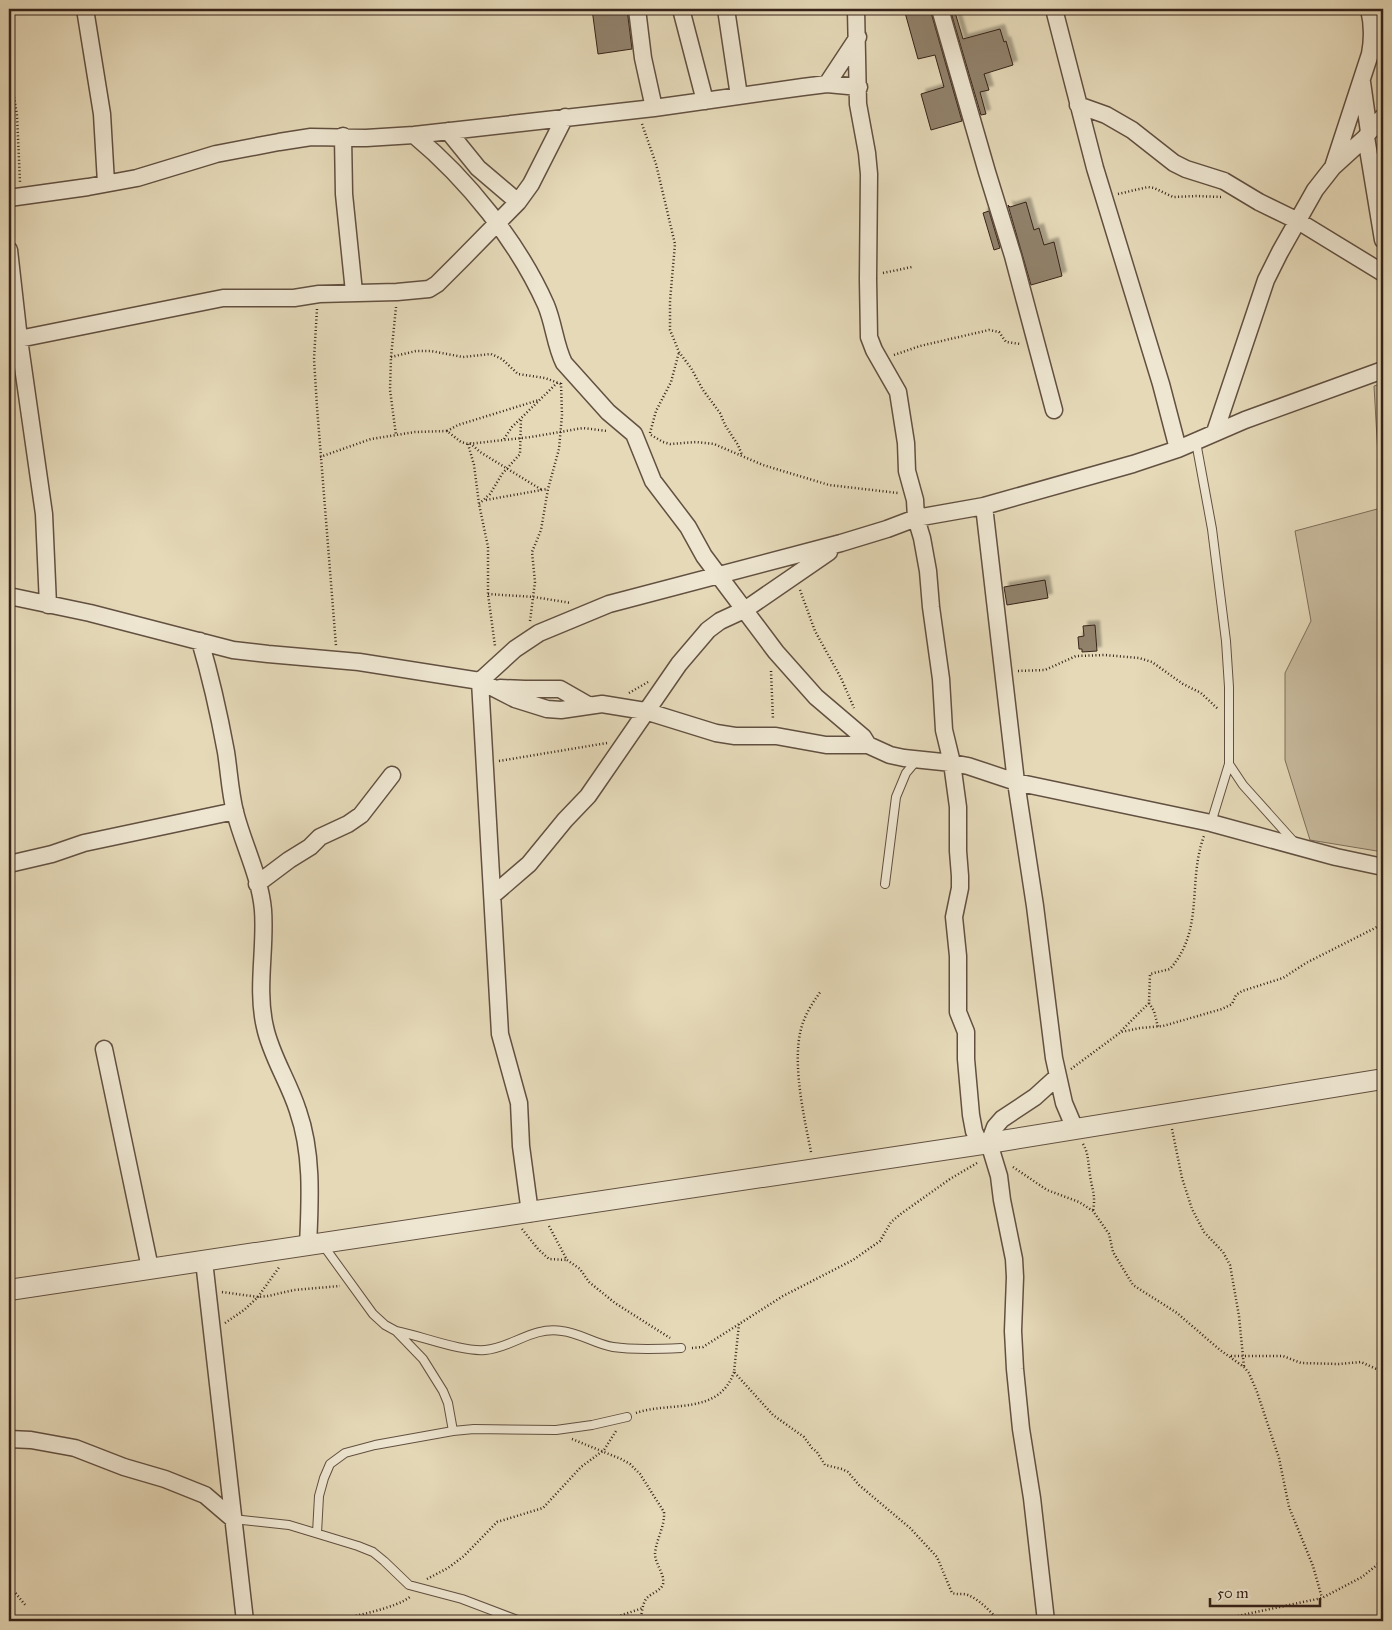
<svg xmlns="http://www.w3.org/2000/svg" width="1392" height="1630" viewBox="0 0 1392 1630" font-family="'IM FELL Great Primer',serif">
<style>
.green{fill:#c7ba9d;stroke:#7e6e5b}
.building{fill:#91826c;stroke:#362319;filter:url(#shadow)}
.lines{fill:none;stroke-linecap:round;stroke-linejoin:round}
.service-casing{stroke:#625041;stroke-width:10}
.minor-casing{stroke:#625041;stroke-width:19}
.tertiary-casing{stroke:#625041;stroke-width:22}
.path{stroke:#362319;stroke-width:2.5;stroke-dasharray:1 2.5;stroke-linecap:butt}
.service{stroke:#eee6d1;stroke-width:8}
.minor{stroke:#eee6d1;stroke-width:16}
.tertiary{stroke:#eee6d1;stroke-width:20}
</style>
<defs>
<filter id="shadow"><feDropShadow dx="4.5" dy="-4.5" stdDeviation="1" flood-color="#0004"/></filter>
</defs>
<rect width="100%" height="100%" fill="#e5d9b8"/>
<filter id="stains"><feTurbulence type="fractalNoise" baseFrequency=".004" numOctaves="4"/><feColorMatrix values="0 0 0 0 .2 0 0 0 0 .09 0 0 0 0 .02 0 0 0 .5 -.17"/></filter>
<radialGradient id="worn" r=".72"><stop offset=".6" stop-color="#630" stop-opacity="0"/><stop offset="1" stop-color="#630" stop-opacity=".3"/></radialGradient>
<path class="green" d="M1383 383V852L1310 840 1285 760V673L1311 621 1295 531 1381 508 1374 386Z"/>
<path class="building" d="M592 9H627L632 49 598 54Z
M904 9H930L962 121 931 130 921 94 944 87 935 55 918 59Z
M950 9H954L963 39 1000 29 1004 42 1006 41 1013 65 984 74 989 90 980 92 986 114 981 115Z
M1026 202 1034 230 1039 228 1044 245 1054 242 1062 276 1031 285 1008 205 1010 207Z
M989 211 1000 248 994 250 983 213Z
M1045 580 1048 598 1007 605 1004 587Z
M1095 625 1097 651 1082 652V649H1079L1078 637 1084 636 1083 626Z"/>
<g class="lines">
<g class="service-casing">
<path id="service" d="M1196 442 1212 529 1226 641 1229 687V764L1243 785 1295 843
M1211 823 1229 764
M885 884 896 797 906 773 917 760
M323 1245 373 1314 385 1325 396 1331 423 1359 443 1391 448 1403 453 1431
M396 1331C422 1336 461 1352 485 1350 512 1348 532 1326 562 1331 580 1333 595 1344 613 1347 633 1350 660 1349 681 1348
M233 1519 289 1525 358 1546 373 1552 384 1561 409 1585 462 1599 520 1621
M317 1533 319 1496 324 1478 330 1464 345 1453 375 1445 453 1431 474 1429 556 1430 592 1425 627 1417"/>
</g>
<g class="minor-casing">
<path id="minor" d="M85 9 102 114 106 183
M637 9 643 58 654 108
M681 9 705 101
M726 9 739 96
M856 9 858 104 867 153 869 174 868 279 869 337 874 350 898 392 906 443 907 471 915 500 916 518 922 538 928 571 931 607 941 679 944 730 952 763 958 807V851L960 876V888L954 917 958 956V1012L966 1032V1059L971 1115 974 1131 980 1144
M940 9 987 172 1013 256 1054 410
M1054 9 1095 168 1161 384 1178 449
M1362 82 1369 132
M827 84 858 37
M1078 105 1106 115 1132 130 1174 163 1186 169 1224 181 1259 202 1298 221 1383 273
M448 131 478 168 518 202
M414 135C467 179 518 242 546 305 554 324 555 345 564 363L608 412 634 434 653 481 688 527 704 556 776 652 816 697 863 737 868 745
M343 136 344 194 354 292
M1366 137 1383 240
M1333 167 1370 54C1373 38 1373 25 1369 9
M9 198 88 187 137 178 216 154 279 142 311 137 366 138 414 135 654 108 803 87 827 84 859 87
M9 250 19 339 44 514 48 605
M9 341 223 298H294L319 294 397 292 429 289 437 284 463 258 518 202 531 184 565 117
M1215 432 1266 280 1280 252 1315 190 1333 167 1366 137 1369 132 1383 117
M984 506 1016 782 1035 906 1054 1058 1064 1103 1075 1129
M9 596 90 613 233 650 268 654 359 662 480 681 515 699 547 709 561 710 602 704 645 711 716 733 735 736H776L826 745H868L890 755 904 758 952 763 968 766 1016 782 1211 823 1336 857 1383 867
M200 641C211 678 219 714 226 752 229 771 230 792 235 812 243 844 260 876 263 910 266 948 256 989 265 1027 271 1056 289 1082 298 1111 313 1154 310 1201 308 1246
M500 688 525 689H560L588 705
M9 864 52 854 84 843 235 811
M257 884 289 860 310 847 320 837 348 824 361 815 392 775
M493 895 529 864 565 820 588 796 679 664 708 630 720 621 746 609 829 552
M104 1049 150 1268
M530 1213 521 1146 519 1103 500 1034 480 681 515 649 539 633 609 604 841 543 887 529 916 518 984 506 1133 464 1178 449 1245 420 1383 370
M204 1261 245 1621
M9 1439 31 1440 75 1448 124 1467 165 1479 205 1495 233 1519
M1046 1621 1032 1498 1021 1429 1015 1369 1013 1331 1015 1277 1014 1259 1002 1200 999 1176 989 1143 995 1127 1002 1119 1035 1097 1057 1077"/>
</g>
<g class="tertiary-casing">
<path id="tertiary" d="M9 1290 989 1143 1383 1079"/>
</g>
<path class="path" d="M9 66 17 115 20 182
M642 124 656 164 675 244 670 301V330L679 352 691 368 703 390 720 413 725 425 738 445 742 455
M1118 194 1148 187 1154 188 1173 197 1197 196 1221 197
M883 273 912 267
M396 307 391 357 390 390 396 435
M317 309 314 359 317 407 336 646
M894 355 920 346 989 330 999 332 1006 342 1021 344
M391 357 416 351H431L463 357 491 354 502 359 518 374 545 378 561 384
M447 431 458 425 539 400
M650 433 656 411 671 382 679 352
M651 435 663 442 670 444 696 442 714 444 763 465 829 485 898 493
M504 439 512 427 558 382
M470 443 480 452 542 490
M468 444 474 465 479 504 488 547V594L495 646
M320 457 371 439 415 432 447 431 461 442 468 444 531 437 583 428 607 431
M486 500 547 489
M479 504 490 494 502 474 520 454 521 418
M800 590 815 631 841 678 854 708
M488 594 534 597 571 603
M530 621 535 582 532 552 541 530 548 489 559 449 562 415 561 383
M771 671 773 720
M1018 671 1045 670 1076 656 1105 655 1139 658 1152 662 1183 684 1201 693 1218 709
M629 693 648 682
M499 761 607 743
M1149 1003 1154 1011 1158 1027
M1121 1031 1149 1003 1150 974 1170 969C1205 929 1187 882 1204 836
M1071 1069 1121 1032 1140 1028 1163 1026 1222 1009 1232 1004 1236 995 1242 991 1283 978 1306 963 1383 924
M1172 1129 1182 1178 1192 1209 1204 1232 1223 1252 1230 1265 1239 1316 1244 1367
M1083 1144C1089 1154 1088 1164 1090 1175 1092 1190 1096 1195 1093 1211
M811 1152C804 1117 792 1064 801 1029 805 1014 813 1002 821 991
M1013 1167 1047 1190 1079 1202 1093 1211 1109 1234 1113 1252 1133 1285 1177 1313 1220 1350 1244 1367 1249 1373 1257 1392 1279 1458 1289 1507 1313 1566 1322 1598
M549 1226 567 1260 580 1269 589 1282 615 1303 670 1338
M522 1229 538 1249 549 1259 567 1260
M222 1292 258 1297 268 1296 294 1290 340 1286
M225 1323 244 1310 258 1297 280 1266
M739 1324 734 1372 773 1415 804 1437 812 1448 817 1452 825 1465 842 1469 848 1472 859 1485 910 1528 937 1557 952 1593C958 1595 963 1593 968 1595 980 1600 991 1612 999 1621
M692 1348 703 1347 783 1296 853 1260 880 1241 891 1222 902 1213 950 1179 977 1163
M1231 1356H1283L1301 1363 1339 1364 1361 1362 1383 1372
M636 1413C670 1401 719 1416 734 1372
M572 1439 621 1459 630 1464 640 1474 664 1512C665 1527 656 1539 655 1554 655 1564 665 1574 663 1584 661 1591 651 1593 646 1599 642 1605 642 1614 640 1621
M10 1485 12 1454
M9 1518 12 1489 10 1485
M427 1579 448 1568 464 1556 497 1522 543 1508 581 1467 604 1450 616 1431
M9 1585 26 1606
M332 1621C350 1617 398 1608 411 1596
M604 1621 643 1608
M1214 1621 1322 1598 1362 1577 1383 1560"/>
<use href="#service" class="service"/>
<use href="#minor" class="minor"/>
<use href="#tertiary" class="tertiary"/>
</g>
<rect width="1392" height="1630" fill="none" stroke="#e5d9b8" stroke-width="30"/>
<rect x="10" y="10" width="1372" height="1610" fill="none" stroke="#362319" stroke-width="2.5"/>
<rect x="15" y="15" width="1362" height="1600" fill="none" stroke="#362319"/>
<path d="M1210 1598v8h110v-8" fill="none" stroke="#362319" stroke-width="2.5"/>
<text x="1217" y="1598" font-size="15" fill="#362319" stroke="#eee6d1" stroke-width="4" paint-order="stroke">50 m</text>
<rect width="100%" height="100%" filter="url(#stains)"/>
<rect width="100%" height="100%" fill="url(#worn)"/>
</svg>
